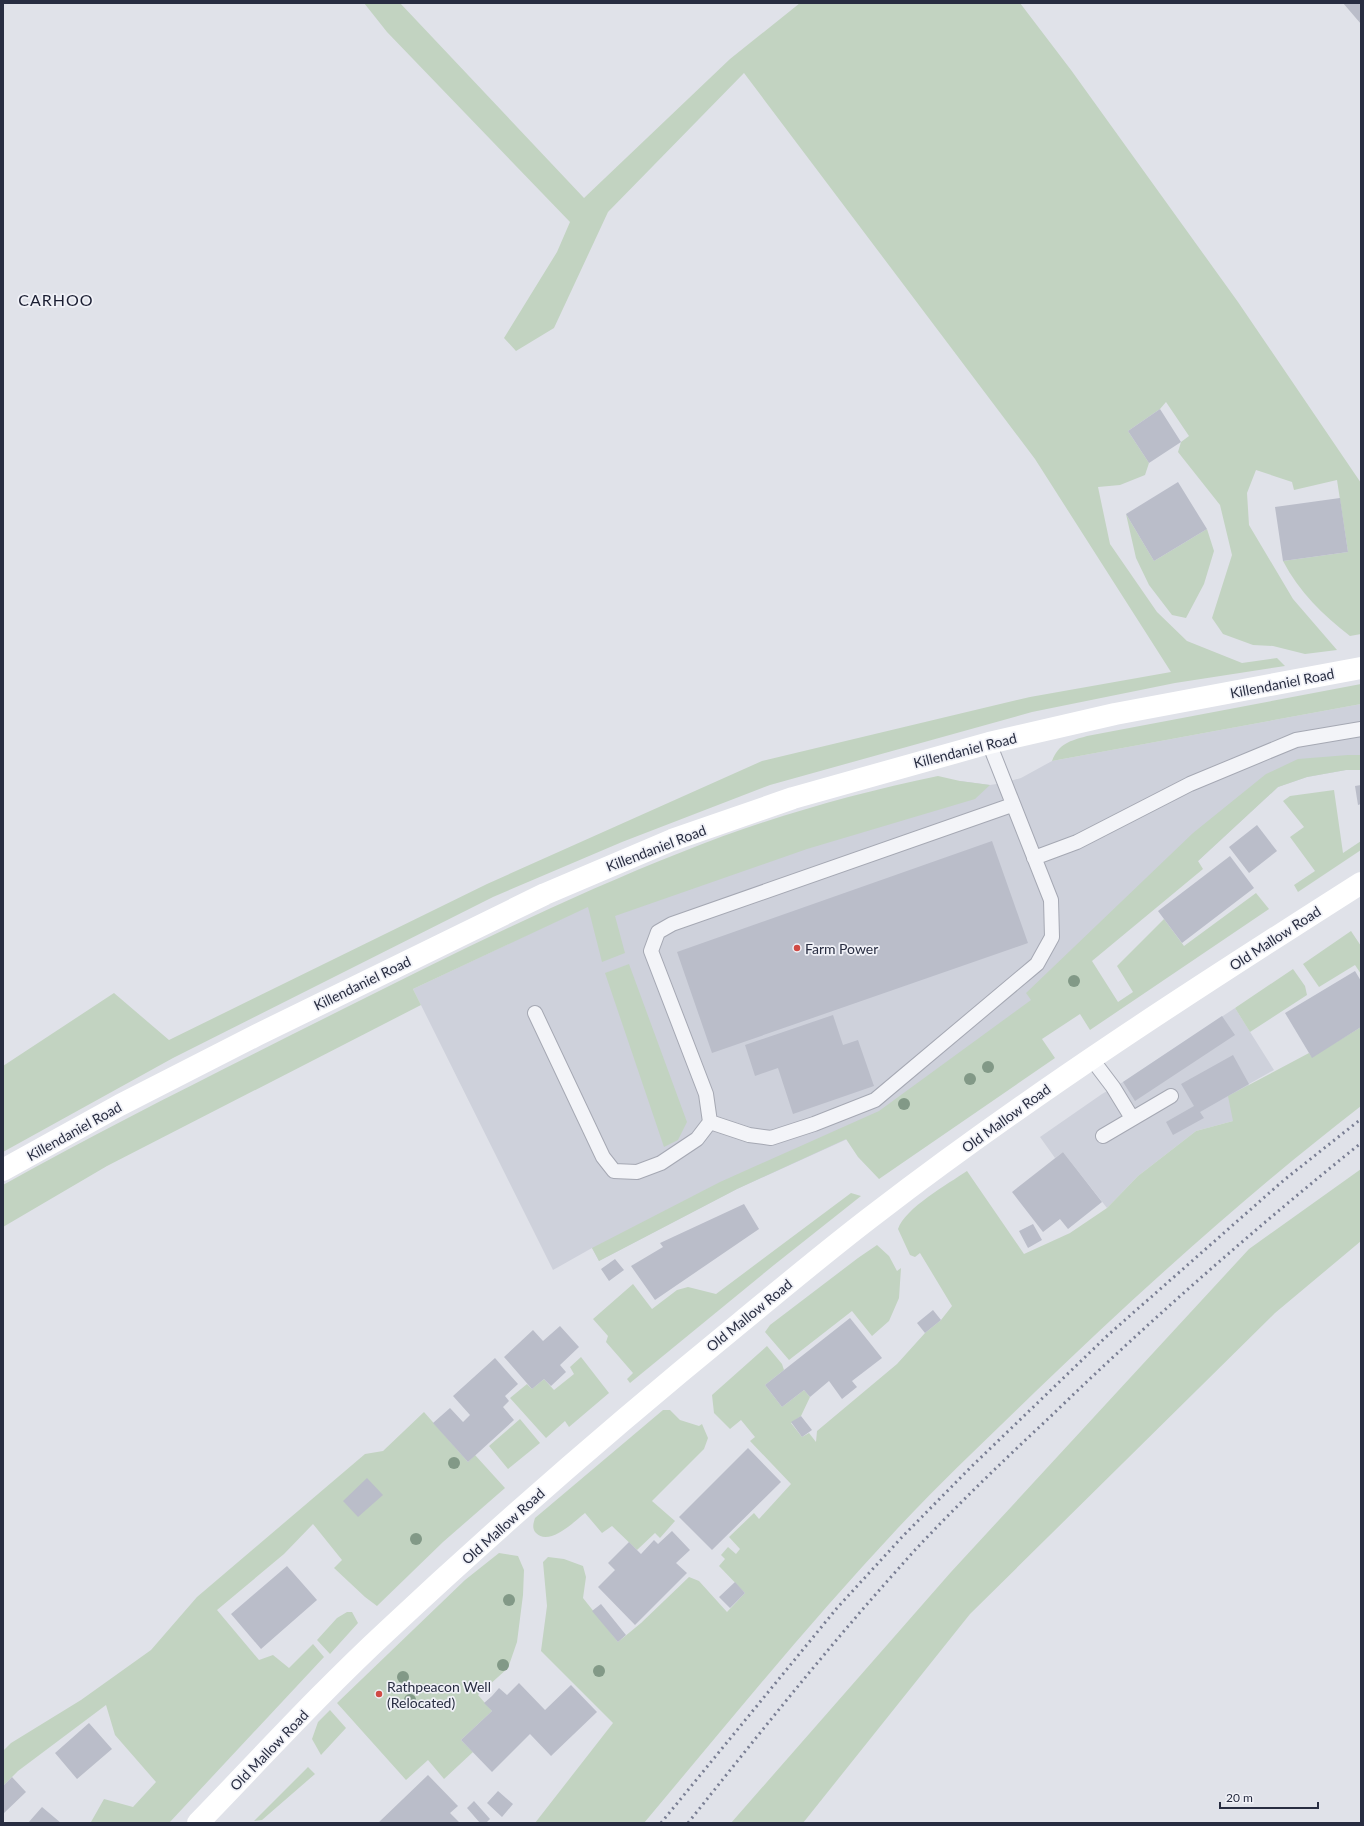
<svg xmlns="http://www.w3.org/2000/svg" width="1364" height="1826" viewBox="0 0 1364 1826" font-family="Lato,sans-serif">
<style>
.built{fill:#ced1db}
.green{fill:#c2d3c1}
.building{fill:#babdc9}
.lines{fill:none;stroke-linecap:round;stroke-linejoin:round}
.lane-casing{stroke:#a5a8b3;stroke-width:16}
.lane{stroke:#f3f4f8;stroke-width:14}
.secondary{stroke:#fff;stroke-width:22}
.rail{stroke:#797e93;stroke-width:3;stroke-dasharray:2 4;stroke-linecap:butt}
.tree{fill:#829987}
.poi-dot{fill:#d04a44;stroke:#f0f1f7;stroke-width:1.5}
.labels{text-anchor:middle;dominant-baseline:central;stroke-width:3.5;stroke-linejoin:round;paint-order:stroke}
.street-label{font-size:14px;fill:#282d41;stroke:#f0f1f7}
.poi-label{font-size:14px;fill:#282d41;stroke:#f0f1f7;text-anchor:start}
.quarter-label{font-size:16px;letter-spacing:1px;fill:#1b1e32;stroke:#f0f1f7}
</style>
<rect width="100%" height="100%" fill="#e0e2e9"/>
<path class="built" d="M1361 704V770H1346L1307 777 1278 787 1198 861 887 1121 737 1189 599 1261 592 1248 553 1270 413 989 597 902 960 781 990 785 1003 783 1021 778 1052 761Z
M1235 1008 1274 1070 1249 1084 1233 1121 1196 1131 1138 1176 1107 1208 1063 1152 1055 1158 1040 1137 1102 1094 1123 1082Z"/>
<path class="green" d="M364 3H400L584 198 730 59 800 3H1020L1071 70 1238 302 1361 483V634L1350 636C1323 615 1299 592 1283 561L1348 552 1337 480 1294 490 1292 482 1256 470 1247 493 1249 525 1293 599 1337 650 1305 654 1273 646 1253 645 1223 634 1212 618 1232 555 1220 505 1178 452 1181 442 1189 436 1166 402 1160 409 1128 431 1149 463 1145 475 1120 485 1098 487 1110 544 1157 612 1187 641 1242 663 1277 658 1285 666 1175 683 1032 712 770 785 622 842 493 897 173 1058 3 1152V1066L114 993 169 1040 487 884 762 761 1030 697 1171 672 1035 459 744 73 608 212 554 328 516 351 504 338 557 252 570 222 387 32Z
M1126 514 1154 561 1207 529 1214 551 1204 584 1186 618 1172 615 1149 585 1136 558Z
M1361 684V704L1052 761C1059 743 1070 741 1087 736Z
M1348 755H1361V770H1346L1307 777 1278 787 1198 861 1203 869 1092 961 1118 1002 1133 992 1117 966 1164 919 1184 946 1256 893 1269 909 1090 1030 1080 1014 1042 1039 1055 1058 879 1179 858 1157 846 1139 737 1189 599 1261 592 1248 720 1182 879 1111 1031 1000 1026 993 1193 833 1266 774 1298 759Z
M938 776 960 781 990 785 975 799 807 849 615 916 625 953 602 962 588 907 413 989 421 1005 107 1166 3 1227V1185C114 1123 228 1067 341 1010 453 954 565 898 682 852 764 819 851 794 938 776Z
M1334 790 1343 853 1361 841V850L1298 892 1294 885 1315 871 1290 837 1304 827 1283 801 1290 796Z
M1351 931 1361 946V974L1355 965 1319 987 1303 964Z
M629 964 687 1122 678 1140 664 1147 605 973Z
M1293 969 1305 986 1307 995 1250 1032 1235 1008Z
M1361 1027V1106C1247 1194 1139 1292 1035 1392 989 1437 941 1482 897 1529 809 1623 727 1724 644 1823H535L613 1723 541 1651 547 1606 543 1562 548 1557 564 1559 583 1566 586 1577 583 1598 618 1642 641 1623 689 1577 699 1581 727 1612 745 1593 719 1566 725 1559 721 1555 728 1547 736 1554 740 1549 729 1537 754 1513 759 1519 791 1484 750 1441 755 1437 741 1420 730 1429 714 1413 712 1395 767 1346 782 1364 784 1370 765 1385 782 1407 804 1390 810 1397 801 1416 791 1423 802 1437 809 1433 816 1442 817 1431 897 1364 925 1333 941 1320 952 1306 920 1253 915 1257 910 1255 898 1229C905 1208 948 1184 967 1171L1024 1254 1070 1233 1107 1208 1138 1176 1196 1131 1233 1121 1228 1096 1309 1053 1312 1057Z
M1361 1169V1241L1275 1313 970 1614 803 1823H731L951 1572 1249 1249Z
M851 1193 861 1196 774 1265 630 1383 627 1379 633 1373 606 1342 608 1336 593 1319 633 1284 652 1309 677 1290 688 1287 716 1294Z
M877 1245 889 1256 897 1271 901 1268 899 1298 889 1321 872 1336 852 1311 789 1360 765 1332 770 1325 858 1258Z
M581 1357 609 1393 569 1427 565 1421 546 1438 510 1398 527 1384 532 1389 544 1379 554 1390 574 1374 570 1367Z
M663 1410H670L680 1420 699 1426 702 1424 708 1438 704 1449 652 1501 675 1521 660 1538 655 1533 637 1550 612 1526 602 1533 585 1513C575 1521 549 1547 536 1533 532 1529 533 1524 535 1518Z
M424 1412 468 1462 475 1455 505 1488 443 1542 377 1606 365 1597 334 1568 342 1560 313 1524 284 1554 217 1610 259 1660 273 1655 289 1668 313 1644 324 1657 169 1823 91 1822 104 1799 133 1807 156 1782 115 1735 106 1705 18 1771 3 1786V1751L11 1743 81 1700 151 1650 197 1597 365 1454 383 1451Z
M520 1419 540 1443 508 1469 489 1446Z
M499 1553 518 1556 524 1570 523 1595 517 1642 508 1668 478 1695 492 1711 461 1740 473 1752 444 1779 428 1760 406 1780 337 1703 465 1580Z
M347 1612H352L358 1623 330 1654 317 1640 337 1618Z
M330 1710 346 1728 321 1755 312 1739 318 1722Z
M308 1767 315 1774 262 1820 254 1821Z"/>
<path class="building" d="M1343 3H1361V24Z
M1160 409 1181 442 1149 463 1128 431Z
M1178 482 1207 529 1154 561 1126 514Z
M1340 498 1348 552 1283 561 1275 507Z
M1361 785V804L1358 805 1355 786Z
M1257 825 1277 851 1249 873 1229 847Z
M992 841 1028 943 712 1053 677 952Z
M1230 856 1254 888 1182 943 1158 911Z
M1355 971 1361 981V1027L1312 1058 1285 1013Z
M833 1015 843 1045 858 1040 874 1086 793 1114 778 1068 755 1076 745 1045Z
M1222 1016 1235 1035 1135 1101 1123 1082Z
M1233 1055 1249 1084 1200 1112 1204 1118 1173 1135 1166 1122 1194 1106 1181 1084Z
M1063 1152 1102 1202 1068 1229 1060 1219 1043 1232 1012 1192Z
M744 1204 759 1229 655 1300 631 1266 663 1247 660 1243Z
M1033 1224 1042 1240 1028 1248 1019 1231Z
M615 1259 624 1270 609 1281 601 1269Z
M933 1310 941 1320 925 1333 917 1323Z
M850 1318 882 1358 852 1381 857 1387 842 1399 829 1381 810 1397 804 1390 782 1407 765 1385Z
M560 1326 579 1347 560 1365 566 1372 551 1386 544 1379 532 1389 504 1357 533 1330 543 1341Z
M495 1358 518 1384 505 1396 509 1401 503 1407 514 1420 468 1462 433 1423 450 1408 463 1422 470 1415 453 1396Z
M801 1416 812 1430 802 1437 791 1422Z
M748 1448 781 1482 712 1550 679 1517Z
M367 1478 383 1495 358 1517 343 1501Z
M672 1531 690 1550 676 1563 687 1573 635 1625 598 1587 615 1570 608 1563 629 1542 641 1554 654 1540 658 1544Z
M287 1566 317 1600 261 1649 231 1614Z
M735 1582 745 1593 730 1608 719 1597Z
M601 1604 626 1635 618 1642 592 1611Z
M519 1683 545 1710 571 1685 597 1712 551 1756 530 1734 492 1772 461 1740 492 1711 484 1703 492 1696 499 1688 507 1695Z
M89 1723 112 1749 77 1779 55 1753Z
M428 1775 458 1806 450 1813 460 1823H378Z
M12 1777 26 1792 3 1814V1786Z
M498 1791 513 1804 502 1817 487 1803Z
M474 1801 490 1819 486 1823H480L467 1808Z
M42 1807 61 1823H28Z"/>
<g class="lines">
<g class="lane-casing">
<path id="lane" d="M1034 858 1077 842 1190 784 1296 740 1361 729
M535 1013 603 1157 614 1171 637 1172 661 1163 697 1139 710 1122 706 1094 651 951 658 932 672 924 1012 805
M1091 1058 1113 1087 1132 1118
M710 1122 749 1135 771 1138 814 1124 875 1100 1037 964 1052 937 1051 900 989 743
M1103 1136 1171 1096"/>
</g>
<use href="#lane" class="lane"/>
<path class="secondary" d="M3 1170 120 1105 257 1035 545 894 672 840 793 798 989 743 1115 714 1361 668
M198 1823C261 1758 322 1691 388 1630 502 1523 620 1421 740 1323 785 1286 829 1249 875 1214 1031 1094 1196 988 1361 883"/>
<path class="rail" d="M661 1823 837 1608 903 1536 972 1466 1108 1335 1284 1180 1361 1119
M688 1823C762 1730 836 1637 916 1549 959 1503 1004 1460 1050 1417 1149 1321 1253 1230 1361 1143"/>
</g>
<g class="tree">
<circle cx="1074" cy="981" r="6"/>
<circle cx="988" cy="1067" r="6"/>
<circle cx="970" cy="1079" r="6"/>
<circle cx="904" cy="1104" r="6"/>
<circle cx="454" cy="1463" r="6"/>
<circle cx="416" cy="1539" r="6"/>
<circle cx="509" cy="1600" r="6"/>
<circle cx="503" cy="1665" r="6"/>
<circle cx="599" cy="1671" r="6"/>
<circle cx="403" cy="1677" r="6"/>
<circle cx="410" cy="1700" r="6"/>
</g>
<g class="poi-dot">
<circle cx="797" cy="948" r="4"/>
<circle cx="379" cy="1694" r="4"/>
</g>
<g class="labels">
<g class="street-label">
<text transform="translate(1282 683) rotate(-11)">Killendaniel Road</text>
<text transform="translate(965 750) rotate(-14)">Killendaniel Road</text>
<text transform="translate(656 848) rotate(-21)">Killendaniel Road</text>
<text transform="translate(1275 938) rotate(-33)">Old Mallow Road</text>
<text transform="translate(362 983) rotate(-26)">Killendaniel Road</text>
<text transform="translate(1006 1118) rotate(-36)">Old Mallow Road</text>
<text transform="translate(74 1131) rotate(-29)">Killendaniel Road</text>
<text transform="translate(749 1315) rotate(-39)">Old Mallow Road</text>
<text transform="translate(503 1526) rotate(-42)">Old Mallow Road</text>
<text transform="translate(269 1750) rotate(-46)">Old Mallow Road</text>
</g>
<g class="poi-label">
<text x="805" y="948">Farm Power</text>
<text x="387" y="1686">Rathpeacon Well<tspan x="387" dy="16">(Relocated)</tspan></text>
</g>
<g class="quarter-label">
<text x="56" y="299">CARHOO</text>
</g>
</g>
<rect width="1364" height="1826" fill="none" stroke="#282d41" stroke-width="8"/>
<path d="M1220 1802v6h98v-6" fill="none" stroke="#282d41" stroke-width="2"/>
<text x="1226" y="1802" font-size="12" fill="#282d41" stroke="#f0f1f7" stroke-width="3" paint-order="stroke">20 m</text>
</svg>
